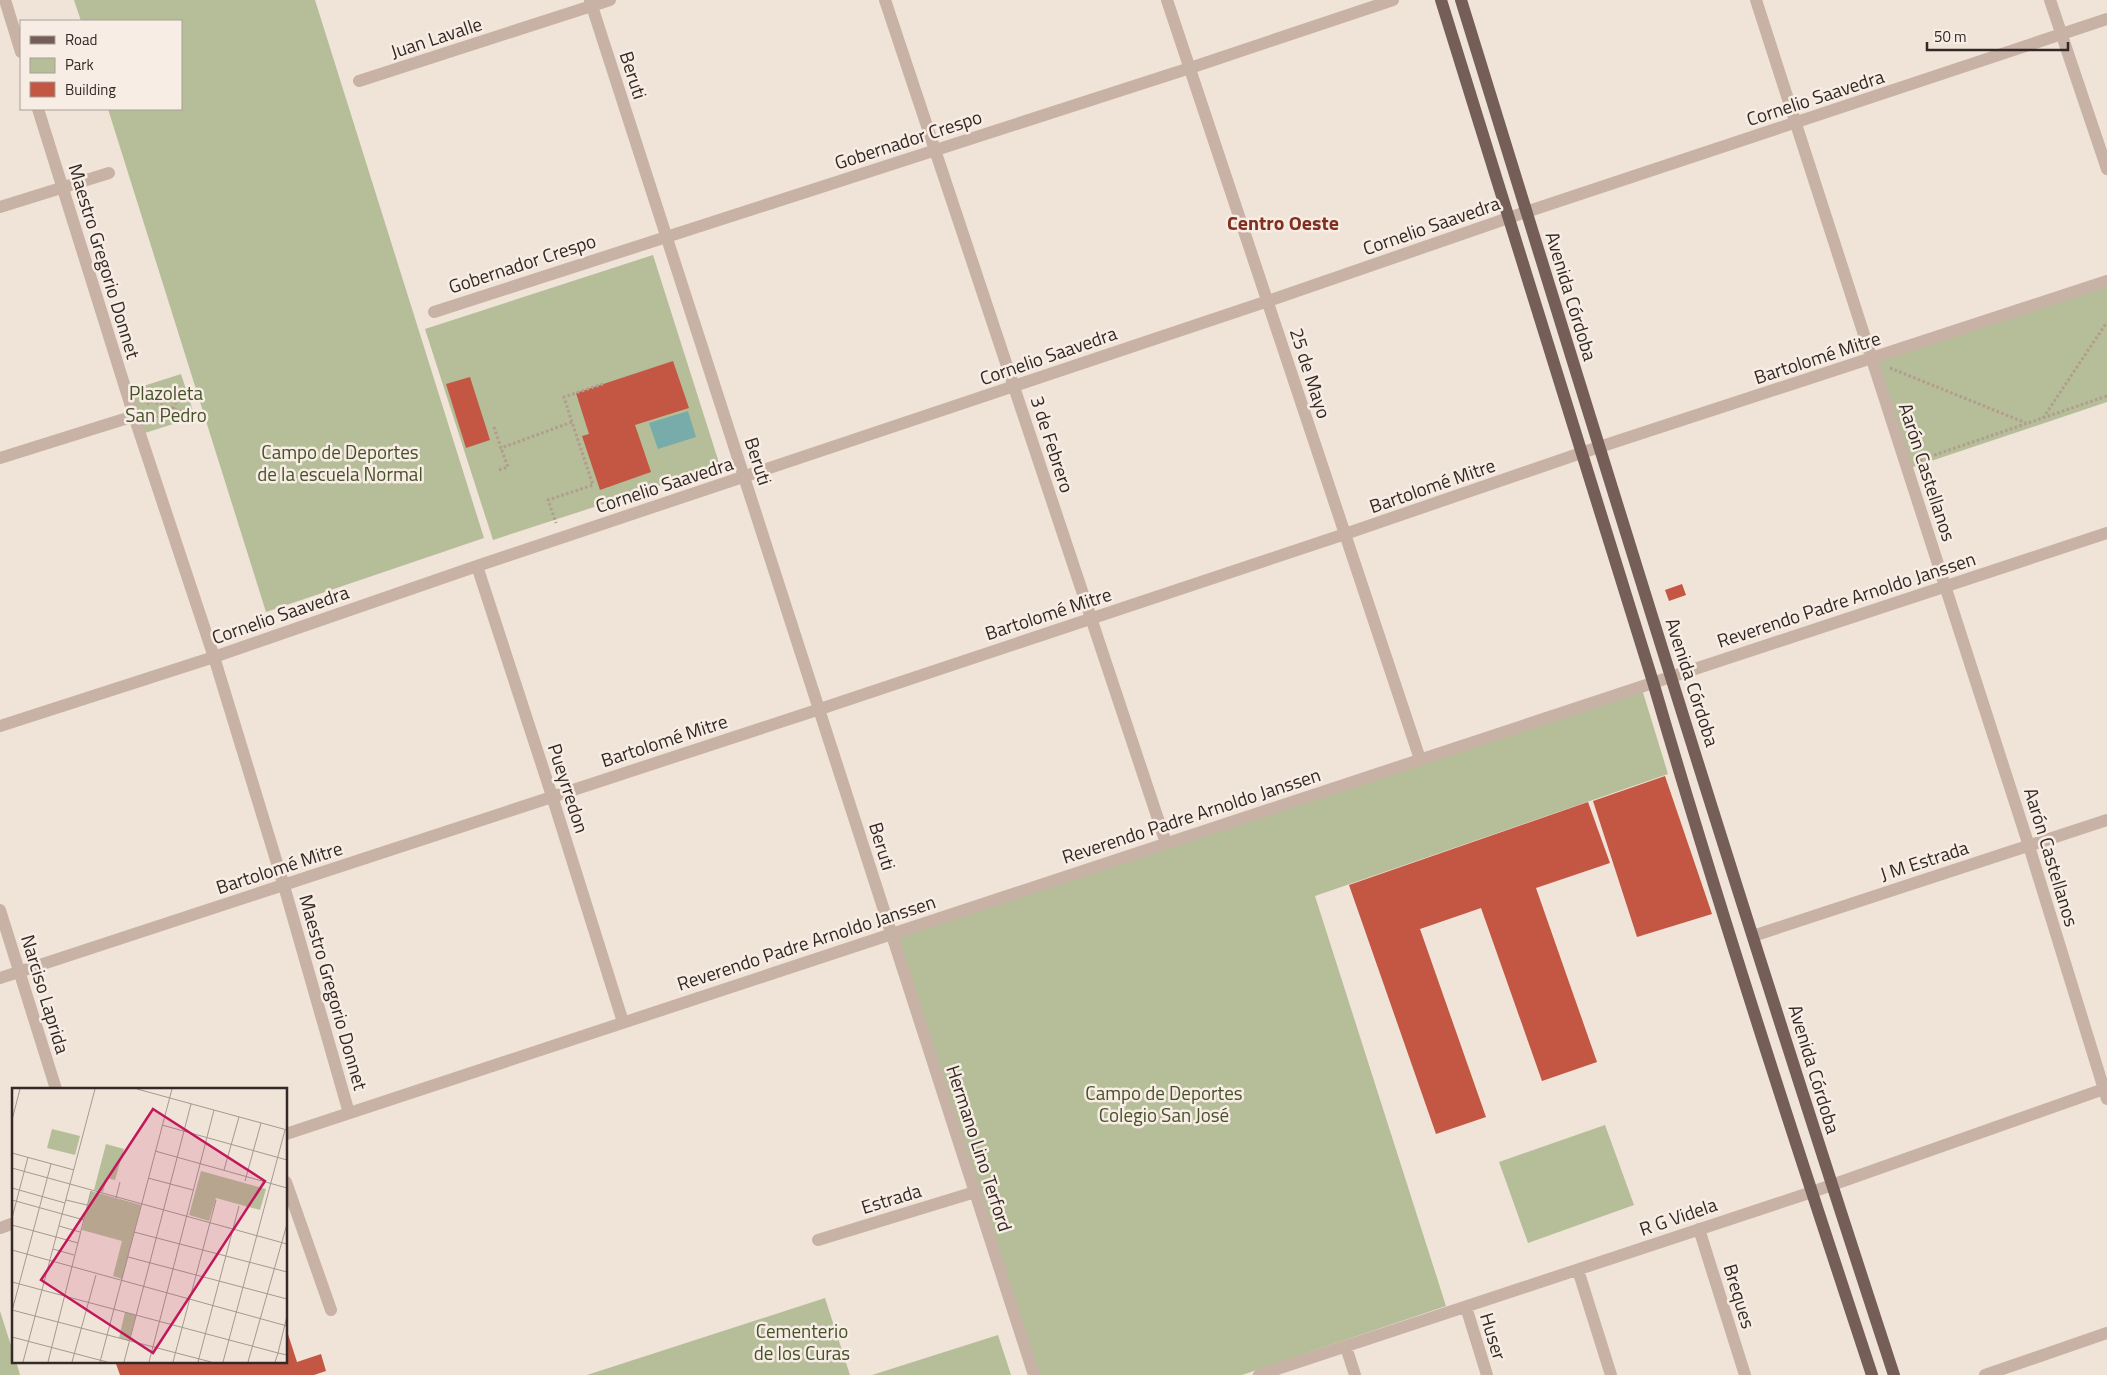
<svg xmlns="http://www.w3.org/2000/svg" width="2107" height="1375" viewBox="0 0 2107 1375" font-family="'Titillium Web',sans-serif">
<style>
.green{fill:#b5be99}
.water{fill:#78acaa}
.building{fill:#c35744}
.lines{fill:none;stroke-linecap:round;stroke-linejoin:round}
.path{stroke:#b39b8f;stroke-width:3;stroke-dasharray:2.5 2.5;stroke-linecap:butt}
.minor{stroke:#c8b1a5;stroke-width:12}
.major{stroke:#755e57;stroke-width:12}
.labels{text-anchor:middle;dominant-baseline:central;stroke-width:5;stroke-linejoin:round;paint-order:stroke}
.street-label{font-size:19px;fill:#332926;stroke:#f8ede4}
.park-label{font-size:19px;fill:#46512a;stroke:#f8ede4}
.neighbourhood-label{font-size:20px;font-weight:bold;fill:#802f21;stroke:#f8ede4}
.inset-road{fill:none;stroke:#a49991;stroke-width:1}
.view{fill:#c2185b;fill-opacity:0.15;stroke:#c2185b;stroke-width:2.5}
.inset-edge{fill:none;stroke:#332926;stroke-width:2.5}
</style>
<rect width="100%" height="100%" fill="#f0e3d8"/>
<path class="green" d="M74 0H315L484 538 266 612 108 109H181V21H81Z
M653 255 720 466 493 540 425 329Z
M2107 283V402L1910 468 1876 361Z
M181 374 195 417 145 433 131 390Z
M1641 686 1668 774 1315 896 1446 1306 1242 1375H1034L891 934Z
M1605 1125 1634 1205 1528 1243 1499 1162Z
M825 1298 850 1375H587Z
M0 1311 14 1355V1361H16L20 1375H0Z
M998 1335 1011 1375H872Z"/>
<path class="water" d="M688 411 696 437 658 449 649 423Z"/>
<path class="building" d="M673 361 689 408 635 425 651 472 600 490 582 436 589 434 576 393Z
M470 377 490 440 466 448 446 384Z
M1682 584 1686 595 1669 601 1665 590Z
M1665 776 1712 914 1637 937 1593 801Z
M1588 802 1610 863 1536 888 1597 1062 1542 1081 1481 908 1420 929 1486 1117 1436 1134 1349 885Z
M287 1331 297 1362 321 1354 326 1371 314 1375H120L115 1361H286Z"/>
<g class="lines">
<path class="path" d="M1890 368 2026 423
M147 404 151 401 183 412
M173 409 178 397
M2043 418 2107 322
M152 421 165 406
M572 422 564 397 603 384
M494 427 501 448 572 422 593 485 548 500 556 523
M1920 460 2107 396
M499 470 508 467 501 448"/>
<path class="minor" d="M5 0 21 52
M590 0 1034 1375
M885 0 1166 843
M1167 0 1420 759
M1756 0 2029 846 2107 1099
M2050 0 2107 169
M359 81 610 0
M38 109 134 416 214 657 284 886 349 1113
M0 207 109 173
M434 312 1190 68 1393 0
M0 458 134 416
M477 566 552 796 623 1022
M0 726 214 657 477 566 1268 301 1526 212 2107 19
M0 910 56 1089
M1753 936 2107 820
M0 978 820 709 1345 534 1581 453 2107 281
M286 1134 2107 533
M286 1182 331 1310
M0 1228 14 1223
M1699 1229 1745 1375
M818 1240 975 1192
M1578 1270 1611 1375
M1466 1307 1487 1375
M1346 1347 1355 1375
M1259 1375 1812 1192 2107 1088
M1985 1375 2107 1333"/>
<path class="major" d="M1441 0 1653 682C1721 915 1796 1145 1872 1375
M1461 0C1603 459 1744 918 1894 1375"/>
</g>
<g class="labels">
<g class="street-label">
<text transform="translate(436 37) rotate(-18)">Juan Lavalle</text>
<text transform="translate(634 75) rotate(72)">Beruti</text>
<text transform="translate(1815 97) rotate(-18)">Cornelio Saavedra</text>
<text transform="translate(908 139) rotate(-18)">Gobernador Crespo</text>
<text transform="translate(1431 225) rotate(-19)">Cornelio Saavedra</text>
<text transform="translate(105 261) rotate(73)">Maestro Gregorio Donnet</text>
<text transform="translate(522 263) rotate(-18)">Gobernador Crespo</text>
<text transform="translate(1572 296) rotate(73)">Avenida Córdoba</text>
<text transform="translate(1048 355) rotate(-19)">Cornelio Saavedra</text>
<text transform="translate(1817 357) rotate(-18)">Bartolomé Mitre</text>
<text transform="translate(1311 373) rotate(72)">25 de Mayo</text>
<text transform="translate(1053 444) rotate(72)">3 de Febrero</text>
<text transform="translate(759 461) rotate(72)">Beruti</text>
<text transform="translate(1928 472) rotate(72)">Aarón Castellanos</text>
<text transform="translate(664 484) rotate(-18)">Cornelio Saavedra</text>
<text transform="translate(1432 485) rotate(-19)">Bartolomé Mitre</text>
<text transform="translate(1846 599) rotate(-18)">Reverendo Padre Arnoldo Janssen</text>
<text transform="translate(1048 613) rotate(-18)">Bartolomé Mitre</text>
<text transform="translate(280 614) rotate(-19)">Cornelio Saavedra</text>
<text transform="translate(1693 682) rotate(72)">Avenida Córdoba</text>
<text transform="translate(664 740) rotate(-18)">Bartolomé Mitre</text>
<text transform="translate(569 788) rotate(72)">Pueyrredon</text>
<text transform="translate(1191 815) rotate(-18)">Reverendo Padre Arnoldo Janssen</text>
<text transform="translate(883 846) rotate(73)">Beruti</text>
<text transform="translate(2052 857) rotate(73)">Aarón Castellanos</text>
<text transform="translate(1924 860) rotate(-18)">J M Estrada</text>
<text transform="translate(279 867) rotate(-18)">Bartolomé Mitre</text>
<text transform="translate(806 942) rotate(-18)">Reverendo Padre Arnoldo Janssen</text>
<text transform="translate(334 992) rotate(74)">Maestro Gregorio Donnet</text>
<text transform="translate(46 994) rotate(73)">Narciso Laprida</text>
<text transform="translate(1815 1069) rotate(73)">Avenida Córdoba</text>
<text transform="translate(980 1148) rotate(72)">Hermano Lino Terford</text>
<text transform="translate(891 1198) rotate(-17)">Estrada</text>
<text transform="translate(1678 1216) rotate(-19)">R G Videla</text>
<text transform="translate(1740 1296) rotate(73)">Breques</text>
<text transform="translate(1494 1336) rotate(73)">Huser</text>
</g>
<g class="park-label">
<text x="166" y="392">Plazoleta<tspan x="166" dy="22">San Pedro</tspan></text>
<text x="340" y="451">Campo de Deportes<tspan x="340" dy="22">de la escuela Normal</tspan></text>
<text x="1164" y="1092">Campo de Deportes<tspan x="1164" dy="22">Colegio San José</tspan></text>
<text x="802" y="1330">Cementerio<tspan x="802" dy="22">de los Curas</tspan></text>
</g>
<g class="neighbourhood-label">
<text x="1283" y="222">Centro Oeste</text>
</g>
</g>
<g transform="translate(12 1088)">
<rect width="275" height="275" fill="#f0e3d8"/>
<path d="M40 41 68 48 63 67 35 60ZM94 56 112 61 103 92 95 90 91 104 82 102ZM189 83 254 101 248 122 204 110 197 133 177 127ZM79 103 129 117 110 191 101 188 110 153 70 142ZM113 224 124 227 117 253 107 250Z" fill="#b5be99"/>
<path class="inset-road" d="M125 1 275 42M0 32 8 1M150 37 275 72M143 63 275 100M0 65 62 82M0 80 275 156M212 82 227 29M136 90 181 102M233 93 249 35M0 100 53 115M104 110 108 94M0 112 72 132M54 112 75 117M0 130 16 69M0 137 66 155M47 138 68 144M122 144 275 184M41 161 62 167M0 162 275 238M116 169 275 211M0 194 266 265 263 274M0 222 199 274M0 223 39 76M275 228 266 265 275 267M0 249 95 274M11 274 83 1M36 274 79 103M60 274 84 187M88 274 160 1M112 274 179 16M137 274 202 22M161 274 204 112M186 274 227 118M211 274 273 42M236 274 275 136"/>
<path class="view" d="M141 21 253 93 141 265 29 192Z"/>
<rect width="275" height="275" class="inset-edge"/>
</g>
<rect x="20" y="20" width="162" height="90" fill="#f8ede4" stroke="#a99f98"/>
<rect x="30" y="36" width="25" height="8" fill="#755e57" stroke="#a99f98"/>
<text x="65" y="45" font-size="15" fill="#332926">Road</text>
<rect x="30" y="58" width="25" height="15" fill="#b5be99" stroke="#a99f98"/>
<text x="65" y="70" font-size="15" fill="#332926">Park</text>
<rect x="30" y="82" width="25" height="15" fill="#c35744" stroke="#a99f98"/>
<text x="65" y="95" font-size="15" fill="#332926">Building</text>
<path d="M1927 42v8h141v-8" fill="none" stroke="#332926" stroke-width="2.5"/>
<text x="1934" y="42" font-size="15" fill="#332926" stroke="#f8ede4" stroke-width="4" paint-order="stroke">50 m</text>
</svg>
